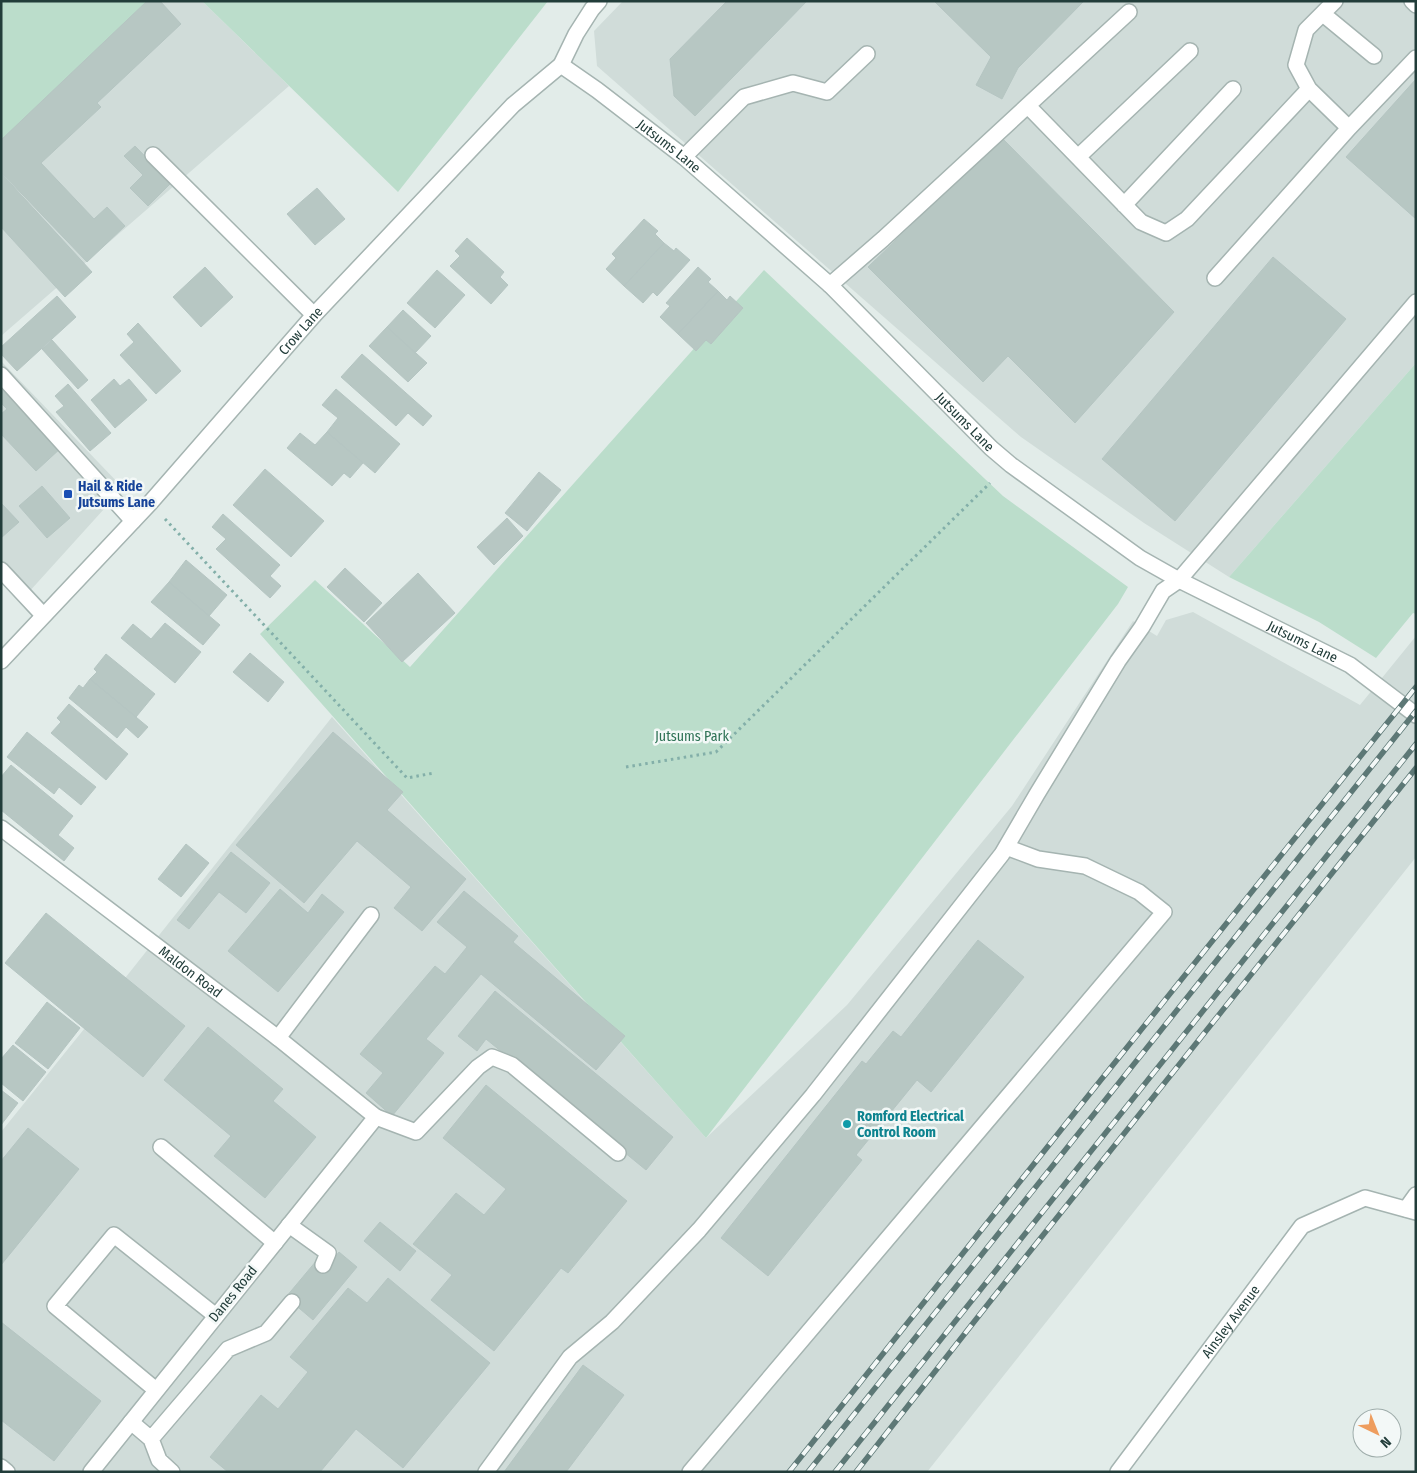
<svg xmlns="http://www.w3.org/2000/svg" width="1417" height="1473" viewBox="0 0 1417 1473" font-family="'Fira Sans Condensed',sans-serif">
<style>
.built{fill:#d0dcd9}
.green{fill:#bbddcb}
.building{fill:#b7c7c3;stroke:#b5c5c2}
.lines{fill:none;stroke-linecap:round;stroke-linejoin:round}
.service-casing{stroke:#a5b4b1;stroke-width:18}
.minor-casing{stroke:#a5b4b1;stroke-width:18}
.tertiary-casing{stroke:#a5b4b1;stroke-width:18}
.path{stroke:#83afa9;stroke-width:3;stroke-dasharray:2.5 4;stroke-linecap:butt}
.service{stroke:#fff;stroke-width:15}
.minor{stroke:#fff;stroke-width:15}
.tertiary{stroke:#fff;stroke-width:15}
.rail-casing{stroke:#5d7876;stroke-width:5.5}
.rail{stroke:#f3f8f7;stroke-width:4;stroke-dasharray:11;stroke-linecap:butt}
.transit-dot{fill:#1a4fb4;stroke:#f3f8f7;stroke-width:2}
.culture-dot{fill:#0f9aa8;stroke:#f3f8f7;stroke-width:2}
.labels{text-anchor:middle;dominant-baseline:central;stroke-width:5;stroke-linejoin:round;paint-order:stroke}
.street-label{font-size:14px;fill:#223d3a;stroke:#f3f8f7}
.transit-label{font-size:14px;font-weight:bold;fill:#164399;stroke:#f3f8f7;text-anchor:start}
.park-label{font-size:14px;fill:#2e7255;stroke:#f3f8f7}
.culture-label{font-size:14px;font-weight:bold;fill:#0d838f;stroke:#f3f8f7;text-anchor:start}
</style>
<rect width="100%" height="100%" fill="#e2ece9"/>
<path class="built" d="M154 1H202L289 86 1 336V141Z
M623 1H1416V363L1229 577 1144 523 1021 437 597 66 594 31Z
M1 361 123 488 28 593 1 565Z
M1193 612 1360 705 1416 636V857L927 1472H1V1132L118 987 332 717 706 1138 847 1005 1012 806 1133 621 1157 636 1166 620Z"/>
<path class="green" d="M1 1H154L1 141Z
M202 1H548L398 192Z
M764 270 1003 496 1128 587 1118 604 706 1138 260 634 315 580 410 667Z
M1416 363V614L1413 613 1376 658 1319 622 1229 577Z"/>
<path class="building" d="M147 1H160L181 24 97 103 101 107 41 163 94 219 107 207 125 226 87 262 1 172V140Z
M727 1H807L695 116 674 96 670 59Z
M934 1H1084L1018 68 1002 99 976 85 991 57Z
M1416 79V219L1346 157Z
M1002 138 1174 312 1075 423 1008 356 983 382 868 267Z
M135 146 171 183 148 206 130 188 143 175 124 156Z
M1 173 92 272 65 297 1 227Z
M317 188 345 219 315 245 287 214Z
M644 219 658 231 655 234 664 243 624 286 606 269 616 258 612 254Z
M467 238 504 272 500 277 508 285 491 304 450 266 460 256 455 251Z
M664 243 674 251 676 248 690 260 657 296 653 292 643 303 624 286Z
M1273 257 1346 319 1175 521 1102 459Z
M205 267 233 297 201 327 173 297Z
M698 267 711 279 708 282 718 291 678 334 660 317 670 306 666 303Z
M437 270 465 295 435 328 407 303Z
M718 291 727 300 730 296 743 308 711 344 706 340 696 351 678 334Z
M57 296 76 317 17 371 1 354V347Z
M403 310 431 336 415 353 387 327Z
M138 323 181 371 156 394 120 355 134 342 127 334Z
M387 327 427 363 408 382 369 346Z
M52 340 88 380 78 389 42 349Z
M362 354 432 416 423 426 408 413 396 426 341 377Z
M114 379 120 386 129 379 147 400 115 428 91 400Z
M68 384 111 433 90 451 56 412 64 406 55 396Z
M6 386 62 447 36 471 1 434V414L7 409 1 403V391Z
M336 389 400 444 375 473 327 432 338 418 322 405Z
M327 432 363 463 350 478 344 473 332 486 287 448 300 433 315 445Z
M265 469 324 521 291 557 233 505Z
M539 472 561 490 527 531 505 513Z
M42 486 70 518 47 538 19 506Z
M1 503 19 522 1 538Z
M223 514 280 565 270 576 281 586 270 598 216 549 226 539 212 527Z
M507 518 523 536 494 565 477 547Z
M186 560 227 595 209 616 169 582Z
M345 568 382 603 364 622 327 587Z
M418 573 455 613 402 662 366 623Z
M169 582 220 625 203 645 151 602Z
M165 623 201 652 175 683 121 638 133 624 151 639Z
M250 653 284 682 268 702 233 672Z
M106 654 155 694 136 717 90 679 97 672 94 669Z
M90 679 148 727 138 738 126 727 117 738 69 698 79 685 83 688Z
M69 704 128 754 106 780 51 733 61 722 57 718Z
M27 732 96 787 81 805 59 787 54 794 7 757Z
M333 732 403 792 387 810 466 879 422 931 394 908 411 887 357 841 304 903 236 845Z
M11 765 73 816 58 835 74 848 64 861 1 810V777Z
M186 844 209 863 181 897 158 879Z
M231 852 270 883 246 913 219 892 189 929 177 920Z
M280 889 308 913 322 894 344 912 278 992 228 951Z
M464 891 518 936 513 942 625 1036 596 1070 481 974 426 1039 444 1053 392 1116 366 1093 383 1073 360 1054 435 966 445 974 467 947 437 922Z
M46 913 185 1026 143 1077 5 963Z
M978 940 1024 977 931 1092 917 1080 856 1155 862 1160 768 1276 721 1238 862 1061 866 1064 893 1031 901 1037Z
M495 991 673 1137 646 1170 486 1039 477 1051 458 1036Z
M47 1002 80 1028 48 1069 15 1043Z
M208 1027 283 1089 273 1101 316 1137 265 1198 214 1156 231 1136 164 1080Z
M13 1045 46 1072 23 1101 1 1083V1059Z
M486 1085 627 1201 568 1273 561 1268 494 1351 431 1300 452 1275 413 1244 456 1193 484 1215 506 1189 443 1138Z
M1 1090 18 1103 1 1125Z
M28 1128 79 1169 1 1265V1161Z
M380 1222 416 1251 400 1271 364 1241Z
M339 1252 357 1267 313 1320 286 1297 317 1260 326 1268Z
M388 1278 490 1363 403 1468 356 1429 320 1472H228L210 1457 261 1395 278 1409 308 1372 290 1357 348 1288 367 1303Z
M1 1322 101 1401 54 1461 1 1420Z
M583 1365 624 1395 566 1472H504Z"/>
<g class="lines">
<g class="service-casing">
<path id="service" d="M1412 1 1416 5
M1323 14 1374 56
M1028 106 1141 222 1166 233 1187 219 1309 89 1296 65 1306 30 1335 1
M1349 128 1416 58
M153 155 314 315
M684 157 744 97 793 83 827 92 867 54
M1078 157 1190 51
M1124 205 1233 89
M1215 278 1349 128 1309 89
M830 285 883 239 1129 12
M1 375 133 521
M1 570 43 615
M376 1117 416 1132 478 1067 492 1057 512 1065 618 1153
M161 1147 275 1243
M1406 1209 1416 1195
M289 1225 328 1253 323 1265
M156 1390 55 1306 114 1235 216 1316
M131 1422 151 1439 228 1349 266 1333 292 1302
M151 1439 159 1460 172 1472
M486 1472 570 1357 612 1322 699 1230 813 1095 1002 854 1037 794 1118 661 1142 627 1163 591 1179 580 1416 302
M690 1472 1164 912 1139 892 1085 866 1038 859 1006 847"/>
</g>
<g class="minor-casing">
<g id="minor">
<path id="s1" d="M1 828 278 1038 376 1117 91 1472"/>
<path d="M278 1038 371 915"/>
<path d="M1 1467 7 1472"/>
<path id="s2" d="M1118 1472 1302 1226 1365 1198 1416 1212"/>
</g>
</g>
<g class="tertiary-casing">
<g id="tertiary">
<path id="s3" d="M561 65 597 90 684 157 830 285 991 448 1011 465 1140 558 1179 580 1350 665 1416 715"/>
<path id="s4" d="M1 661 150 503 314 315 513 105 561 65 576 34 592 9 599 1"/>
</g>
</g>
<path class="path" d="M165 519 407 778 434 773
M626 767 716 752 990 483"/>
<use href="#service" class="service"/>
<use href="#minor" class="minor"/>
<use href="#tertiary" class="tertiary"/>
<g class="rail-casing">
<path id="rail" d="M789 1472 1080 1106 1416 687
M808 1472 1416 711
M835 1472 1416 744
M856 1472 992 1299 1416 768"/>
</g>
<use href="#rail" class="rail"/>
</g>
<rect class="transit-dot" x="63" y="489" width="10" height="10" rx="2.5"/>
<circle class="culture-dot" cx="847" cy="1124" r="5"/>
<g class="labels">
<g class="street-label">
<text stroke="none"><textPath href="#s3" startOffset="135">Jutsums Lane</textPath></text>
<text stroke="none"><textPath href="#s4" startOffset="446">Crow Lane</textPath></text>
<text stroke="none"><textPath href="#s3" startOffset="540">Jutsums Lane</textPath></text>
<text stroke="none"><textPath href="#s3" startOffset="945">Jutsums Lane</textPath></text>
<text stroke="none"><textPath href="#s1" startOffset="238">Maldon Road</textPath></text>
<text transform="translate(233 1294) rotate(-51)">Danes Road</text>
<text stroke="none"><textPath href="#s2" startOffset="188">Ainsley Avenue</textPath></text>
</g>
<g class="transit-label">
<text x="78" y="486">Hail &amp; Ride<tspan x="78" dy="16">Jutsums Lane</tspan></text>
</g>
<g class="park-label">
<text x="692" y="736">Jutsums Park</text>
</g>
<g class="culture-label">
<text x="857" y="1116">Romford Electrical<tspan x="857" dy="16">Control Room</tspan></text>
</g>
</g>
<rect width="1417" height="1473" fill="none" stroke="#223d3a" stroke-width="5"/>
<g transform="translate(1377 1433) rotate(137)"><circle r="24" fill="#f3f8f7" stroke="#9fadab"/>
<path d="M0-4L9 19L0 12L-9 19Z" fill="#ee9d5e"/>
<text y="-8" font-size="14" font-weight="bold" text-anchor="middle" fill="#223d3a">N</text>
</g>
</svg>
